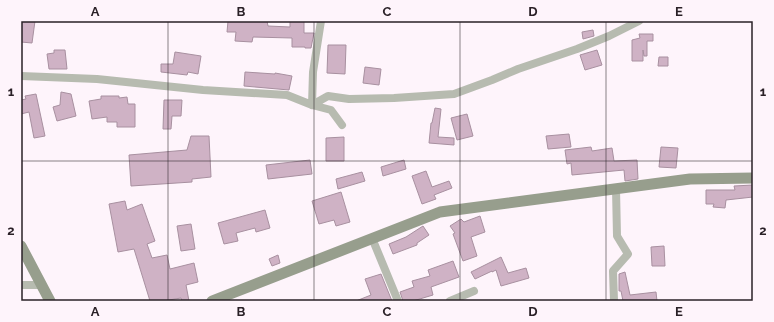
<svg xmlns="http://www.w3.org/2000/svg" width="774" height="322" viewBox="0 0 774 322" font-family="Raleway,sans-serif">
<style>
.building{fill:#cfb2c5;stroke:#a890a0}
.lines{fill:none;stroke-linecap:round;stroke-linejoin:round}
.street{stroke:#b7bbb0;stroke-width:8}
.secondary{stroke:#979e8d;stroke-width:11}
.grid{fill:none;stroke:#2a2027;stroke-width:1;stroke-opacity:0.55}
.neatline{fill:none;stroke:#2a2027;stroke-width:1.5}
.grid-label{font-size:13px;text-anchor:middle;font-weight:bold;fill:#2a2027}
</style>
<rect width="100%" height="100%" fill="#fef4fb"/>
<path class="building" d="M21 21H35L32 43 21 42Z
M228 21H267L268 26 290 27V21H304V33H314L311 48H305V47H292V38L253 37 252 42 235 41 236 32H227Z
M593 30 594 36 583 39 582 32Z
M639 34H653V41H647V56H644L643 50V61H632V40L640 38Z
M328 45H346L345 74 327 73Z
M54 50H65L67 69H49L47 54 54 53Z
M597 50 602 65 585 70 580 55Z
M175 52 201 56 198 74 188 72 187 75 161 72V64H173Z
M659 57H668V66H658Z
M365 67 381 69 379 85 363 83Z
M245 72 275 74V73L292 76 289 90 244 86Z
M61 92 71 94 76 116 57 121 53 107 60 105Z
M36 94 45 136 34 138 29 112 21 114V100L26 99 25 96Z
M101 96H119V98L127 97 128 104H135V127H117V122H107V117L92 119 89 101 101 99Z
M164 100H182L181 116H172L171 129H163Z
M435 108 441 109 438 137 454 138V145L429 143 431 123H432Z
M467 114 473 136 457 140 451 118Z
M569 134 571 147 548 149 546 136Z
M191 136H209L211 177 192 179V182L131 186 129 155 187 150Z
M344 137V161H326V138Z
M591 147 592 151 612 148 614 161 637 160 638 179 625 181 624 170 572 175 571 163 567 164 565 150Z
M661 147 678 148 676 168 659 167Z
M310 160 312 174 268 179 266 165Z
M404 160 406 169 383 176 381 167Z
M426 171 432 187 449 181 452 188 434 195 436 199 422 204 412 176Z
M362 172 365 181 338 189 336 179Z
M753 185V197L726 200 725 208 713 207 714 204H706V190H735L734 186Z
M341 192 350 222 336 226 334 220 319 224 312 201Z
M125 201 127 210 142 204 155 241 147 244 152 258 167 255 170 269 194 263 198 282 186 285 189 301H182L181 298 163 301H150L134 249 118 252 109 204Z
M265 210 270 228 256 232 255 228 236 233 238 241 224 244 218 223Z
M480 216 485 232 471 237 477 256 463 261 453 234 455 233 450 226 461 219 464 222Z
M191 224 195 249 181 251 177 226Z
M423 226 429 235 417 243V245L393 254 389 244 406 237Z
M664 246 665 266H652L651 247Z
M278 255 280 263 272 266 269 259Z
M501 257 508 273 526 268 529 278 501 286 496 270 492 272V271L475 279 471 272Z
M453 261 459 277 431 287 433 295 413 301H403L400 292 414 287 412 281 430 276 428 270Z
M625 272 630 295 656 292 657 301H623L621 291H619V274Z
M381 274 392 301H356L371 295 365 279Z"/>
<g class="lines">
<path class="street" d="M21 76 97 79 203 90 287 95 312 105 331 110 342 125
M312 105 328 96 349 99 394 98 454 94 492 80 518 69 577 49 609 36 639 21
M312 105 313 72 321 21
M372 238 398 301
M21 285H42
M450 301 474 291
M614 301 613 271 628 254 617 236 616 189"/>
<path class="secondary" d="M21 246 50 301
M212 301 440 212 690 179 753 178"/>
</g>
<path class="grid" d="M168 21V301M314 21V301M460 21V301M606 21V301M21 161H753"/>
<rect width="774" height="322" fill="none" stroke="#fef4fb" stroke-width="44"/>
<rect x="22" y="22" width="730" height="278" class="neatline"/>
<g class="grid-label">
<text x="95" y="16">A</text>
<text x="241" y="16">B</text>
<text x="387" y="16">C</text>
<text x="533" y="16">D</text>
<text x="679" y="16">E</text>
<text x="11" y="96">1</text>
<text x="763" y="96">1</text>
<text x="11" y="235">2</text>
<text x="763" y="235">2</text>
<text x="95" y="316">A</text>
<text x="241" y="316">B</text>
<text x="387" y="316">C</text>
<text x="533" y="316">D</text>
<text x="679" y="316">E</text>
</g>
</svg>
